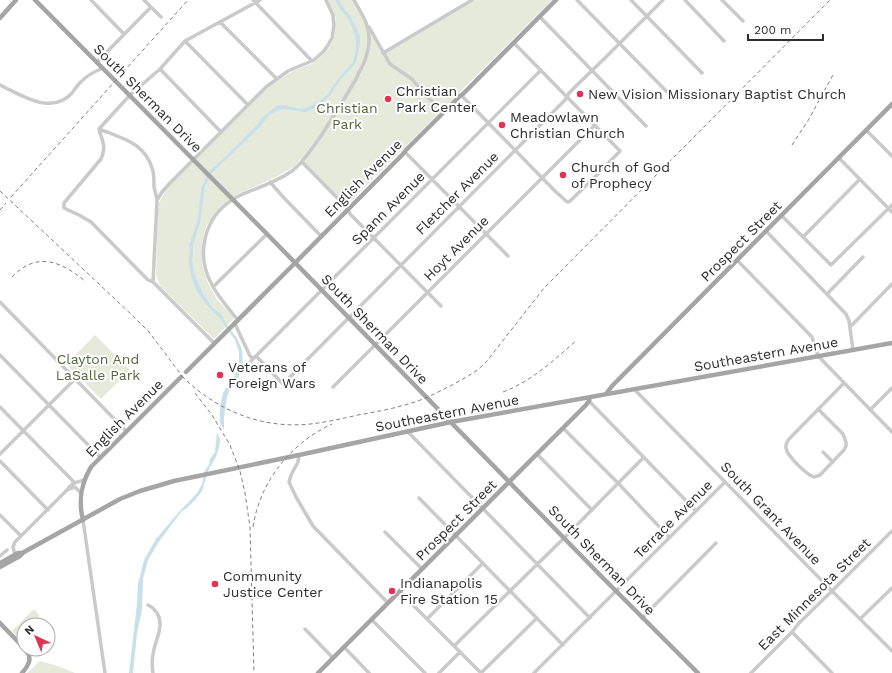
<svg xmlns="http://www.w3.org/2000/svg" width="892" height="673" viewBox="0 0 892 673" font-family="'Work Sans',sans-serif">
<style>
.green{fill:#e5eadb}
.water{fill:#c7e0ea}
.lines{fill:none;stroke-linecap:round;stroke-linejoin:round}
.minor{stroke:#cacaca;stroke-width:3.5}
.major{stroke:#a5a5a5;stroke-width:4.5}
.rail{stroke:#828282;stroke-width:1;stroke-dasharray:4 3;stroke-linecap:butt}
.poi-dot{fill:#e03353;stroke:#fff;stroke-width:1.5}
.labels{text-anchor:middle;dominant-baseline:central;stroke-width:4;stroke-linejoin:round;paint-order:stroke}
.poi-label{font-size:14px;fill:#2d2d2d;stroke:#fff;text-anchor:start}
.street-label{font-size:14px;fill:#2d2d2d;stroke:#fff}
.park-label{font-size:14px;fill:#55673c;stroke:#fff}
</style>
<rect width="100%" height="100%" fill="#fff"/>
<path class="green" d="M328 0H352L383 54 474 0H552L346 206 300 159 295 166 278 176 238 194 228 200 218 209 206 226 202 244V265L208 283 216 298 234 318 214 339 160 286 156 275 158 205 162 197 168 187 265 90 279 80 293 71 313 63 322 56 329 48 334 38 336 18Z
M95 335 130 370 101 399 66 364Z
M34 609 38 613 42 625H24V644L12 631Z
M40 661 58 666 75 673H27Z"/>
<path class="water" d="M335 0H339L345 10 351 17 360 36V41L359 49 356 62 353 66 340 80 329 97 315 108 306 112 284 109 279 110 269 115 260 127 212 173 205 186 200 223 193 244V256L192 259 194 273 203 294 213 308 221 314 226 324 237 338 242 350 243 364 242 369 236 383 230 389 227 397 224 417V430C222 427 220 424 220 421 219 413 221 394 226 388 228 386 231 384 234 382V377L239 366V352L235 340 223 323 220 318 213 312 206 304 198 293 193 282 190 271 189 261 190 248 189 246 198 219 201 188 210 170 221 161 259 123 260 120 265 115 277 106 284 105 300 109 308 107 320 101 327 95 338 79 353 62 356 48V40L355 35 349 20 341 10Z
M217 432 220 439 219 447 216 457 208 471 202 491 195 500 186 509 182 511 178 516 158 543 148 560 143 579 142 610 137 633 133 673H129L137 604 138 584 144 560 156 539 179 512 198 492 202 484 205 470 209 465 210 459 215 452Z"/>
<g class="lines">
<path class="minor" d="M91 0 124 34
M144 0 161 17
M253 0 312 61
M577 0 672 97
M631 0 702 73
M685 0 724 41
M722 0 743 21
M540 17 646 126
M220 22 277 79
M369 27 390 64 412 79 425 95 444 112
M185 41 248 105
M383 53 472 0
M97 62 151 7
M160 69 221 132
M0 85C21 95 51 116 72 93 75 89 78 84 82 81 87 75 96 71 103 68
M461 95 555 191 566 201 568 202 570 201 593 179 620 151 514 43
M99 129C122 138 146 143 153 171 154 176 154 181 154 187 155 191 156 195 157 199
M866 130 892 156
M405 152 508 256
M839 158 892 212
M302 162 346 207 351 215 441 306
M270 182 284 198 321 236
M781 215 831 265 892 205
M766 231 846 314 849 321 853 350
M803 237 860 179
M737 260 812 337 818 356 892 432
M153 282 148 280 91 222 79 215 64 208V203L101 159C107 145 102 142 99 129L130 95 160 69 185 41 260 0
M213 287 267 234
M827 294 863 257
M0 302 126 431
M238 320C228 308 218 297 211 283 196 254 204 218 232 200 236 197 241 195 245 193 261 187 278 181 292 171 304 162 312 148 321 136 333 117 345 98 356 79 359 72 363 66 365 60 367 54 369 48 369 42 370 24 362 15 354 0
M234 323 236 326 250 356 252 358 255 357
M850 327 892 284
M214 343 153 282 157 200 162 192 169 184 266 87 288 71 314 60 324 51 328 45 332 38 334 25 333 15 326 0
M0 355 100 457
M256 356 283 384 565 100 569 93 576 86 606 57 663 0
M251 361 541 70
M333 387 595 125
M634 389 832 591 892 651
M589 401 696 511
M0 407 73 481V484
M818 409 843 434 846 442V446L844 450 820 475 814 477C807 475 787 456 786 448 785 444 787 442 789 439L844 383
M870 410 892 388
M563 428 618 483 669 537
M407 431 590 618
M823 452 833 462
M0 454 75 379
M537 454 592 510
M299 455 298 462 291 475 289 482 296 497 313 526 388 603
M0 461 48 510
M69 489 75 487 81 493
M419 498 563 645
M0 515 21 536
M83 520 105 673
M385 532 422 569
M15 555 13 547 15 542 67 490C71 483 77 482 84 480
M0 556 7 550
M400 592 481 673
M148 605C153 607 154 609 157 613 165 626 155 640 153 654 152 660 152 667 153 673
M642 618 716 543
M427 619 483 563
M860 619 892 588
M372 620 425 673
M305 629 333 658
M792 632 832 673
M454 646 567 535 644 457
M344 647 369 673
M439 673 460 652
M481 673 537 618
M534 673 725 482
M751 673 792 632 799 623 832 591 892 531"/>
<path class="major" d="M35 0 267 234 603 578 698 673
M0 18 16 0
M186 372 292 266 403 154 406 150 460 96 463 94 556 0
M606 394 612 386 892 104
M83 520C78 500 81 484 91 467L181 377
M0 563 18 553H22
M0 567 20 556 24 552 120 499 140 491 174 481 299 455 451 422 892 343
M0 623 24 648
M22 673C29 665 33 658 25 649
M318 673 586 405 589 401 590 397"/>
<path class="rail" d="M792 145 809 119 834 73
M0 191 133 316 149 332 185 380
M11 197 188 0
M0 210 6 203
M12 277C37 251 61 261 86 282
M182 376C205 400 238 418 271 423 302 428 327 422 358 415 375 412 392 409 408 404 424 400 438 392 452 385 465 378 477 372 487 361L544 288 830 0
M503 392C532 381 554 360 577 340
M195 393 212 415 230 445 240 471 245 493 250 527 254 673
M253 527C260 481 291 443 332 424"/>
</g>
<g class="poi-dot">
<circle cx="580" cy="94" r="4"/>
<circle cx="388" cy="99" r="4"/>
<circle cx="502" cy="125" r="4"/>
<circle cx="563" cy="175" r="4"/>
<circle cx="220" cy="375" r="4"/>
<circle cx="215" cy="584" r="4"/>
<circle cx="392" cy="591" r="4"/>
</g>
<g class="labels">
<g class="poi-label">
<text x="396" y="91">Christian<tspan x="396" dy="16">Park Center</tspan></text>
<text x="588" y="94">New Vision Missionary Baptist Church</text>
<text x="510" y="117">Meadowlawn<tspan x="510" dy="16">Christian Church</tspan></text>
<text x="571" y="167">Church of God<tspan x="571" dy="16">of Prophecy</tspan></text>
<text x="228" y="367">Veterans of<tspan x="228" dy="16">Foreign Wars</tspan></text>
<text x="223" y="576">Community<tspan x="223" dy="16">Justice Center</tspan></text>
<text x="400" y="583">Indianapolis<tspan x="400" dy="16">Fire Station 15</tspan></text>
</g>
<g class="street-label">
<text transform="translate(148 98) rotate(45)">South Sherman Drive</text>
<text transform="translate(363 178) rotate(-45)">English Avenue</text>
<text transform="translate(457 193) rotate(-45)">Fletcher Avenue</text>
<text transform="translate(388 208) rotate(-45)">Spann Avenue</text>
<text transform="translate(741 241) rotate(-45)">Prospect Street</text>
<text transform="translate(456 248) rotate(-45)">Hoyt Avenue</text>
<text transform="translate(375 329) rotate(46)">South Sherman Drive</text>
<text transform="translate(766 354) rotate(-10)">Southeastern Avenue</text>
<text transform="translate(447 413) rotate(-11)">Southeastern Avenue</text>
<text transform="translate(124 418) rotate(-45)">English Avenue</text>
<text transform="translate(771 513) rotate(46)">South Grant Avenue</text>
<text transform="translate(673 519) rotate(-45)">Terrace Avenue</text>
<text transform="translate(456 520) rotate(-45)">Prospect Street</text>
<text transform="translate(602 560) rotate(46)">South Sherman Drive</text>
<text transform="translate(814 594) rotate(-45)">East Minnesota Street</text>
</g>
<g class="park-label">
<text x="347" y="108">Christian<tspan x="347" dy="16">Park</tspan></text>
<text x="98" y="359">Clayton And<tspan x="98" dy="16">LaSalle Park</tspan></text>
</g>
</g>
<g transform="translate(36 637) rotate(316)"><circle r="19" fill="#ffffff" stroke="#ababab"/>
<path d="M0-3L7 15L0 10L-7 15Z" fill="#e03353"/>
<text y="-6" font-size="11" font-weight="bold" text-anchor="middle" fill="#2d2d2d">N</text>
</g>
<path d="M748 34v6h75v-6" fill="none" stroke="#2d2d2d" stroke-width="2"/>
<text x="754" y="34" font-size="12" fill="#2d2d2d" stroke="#ffffff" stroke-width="3" paint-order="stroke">200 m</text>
</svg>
